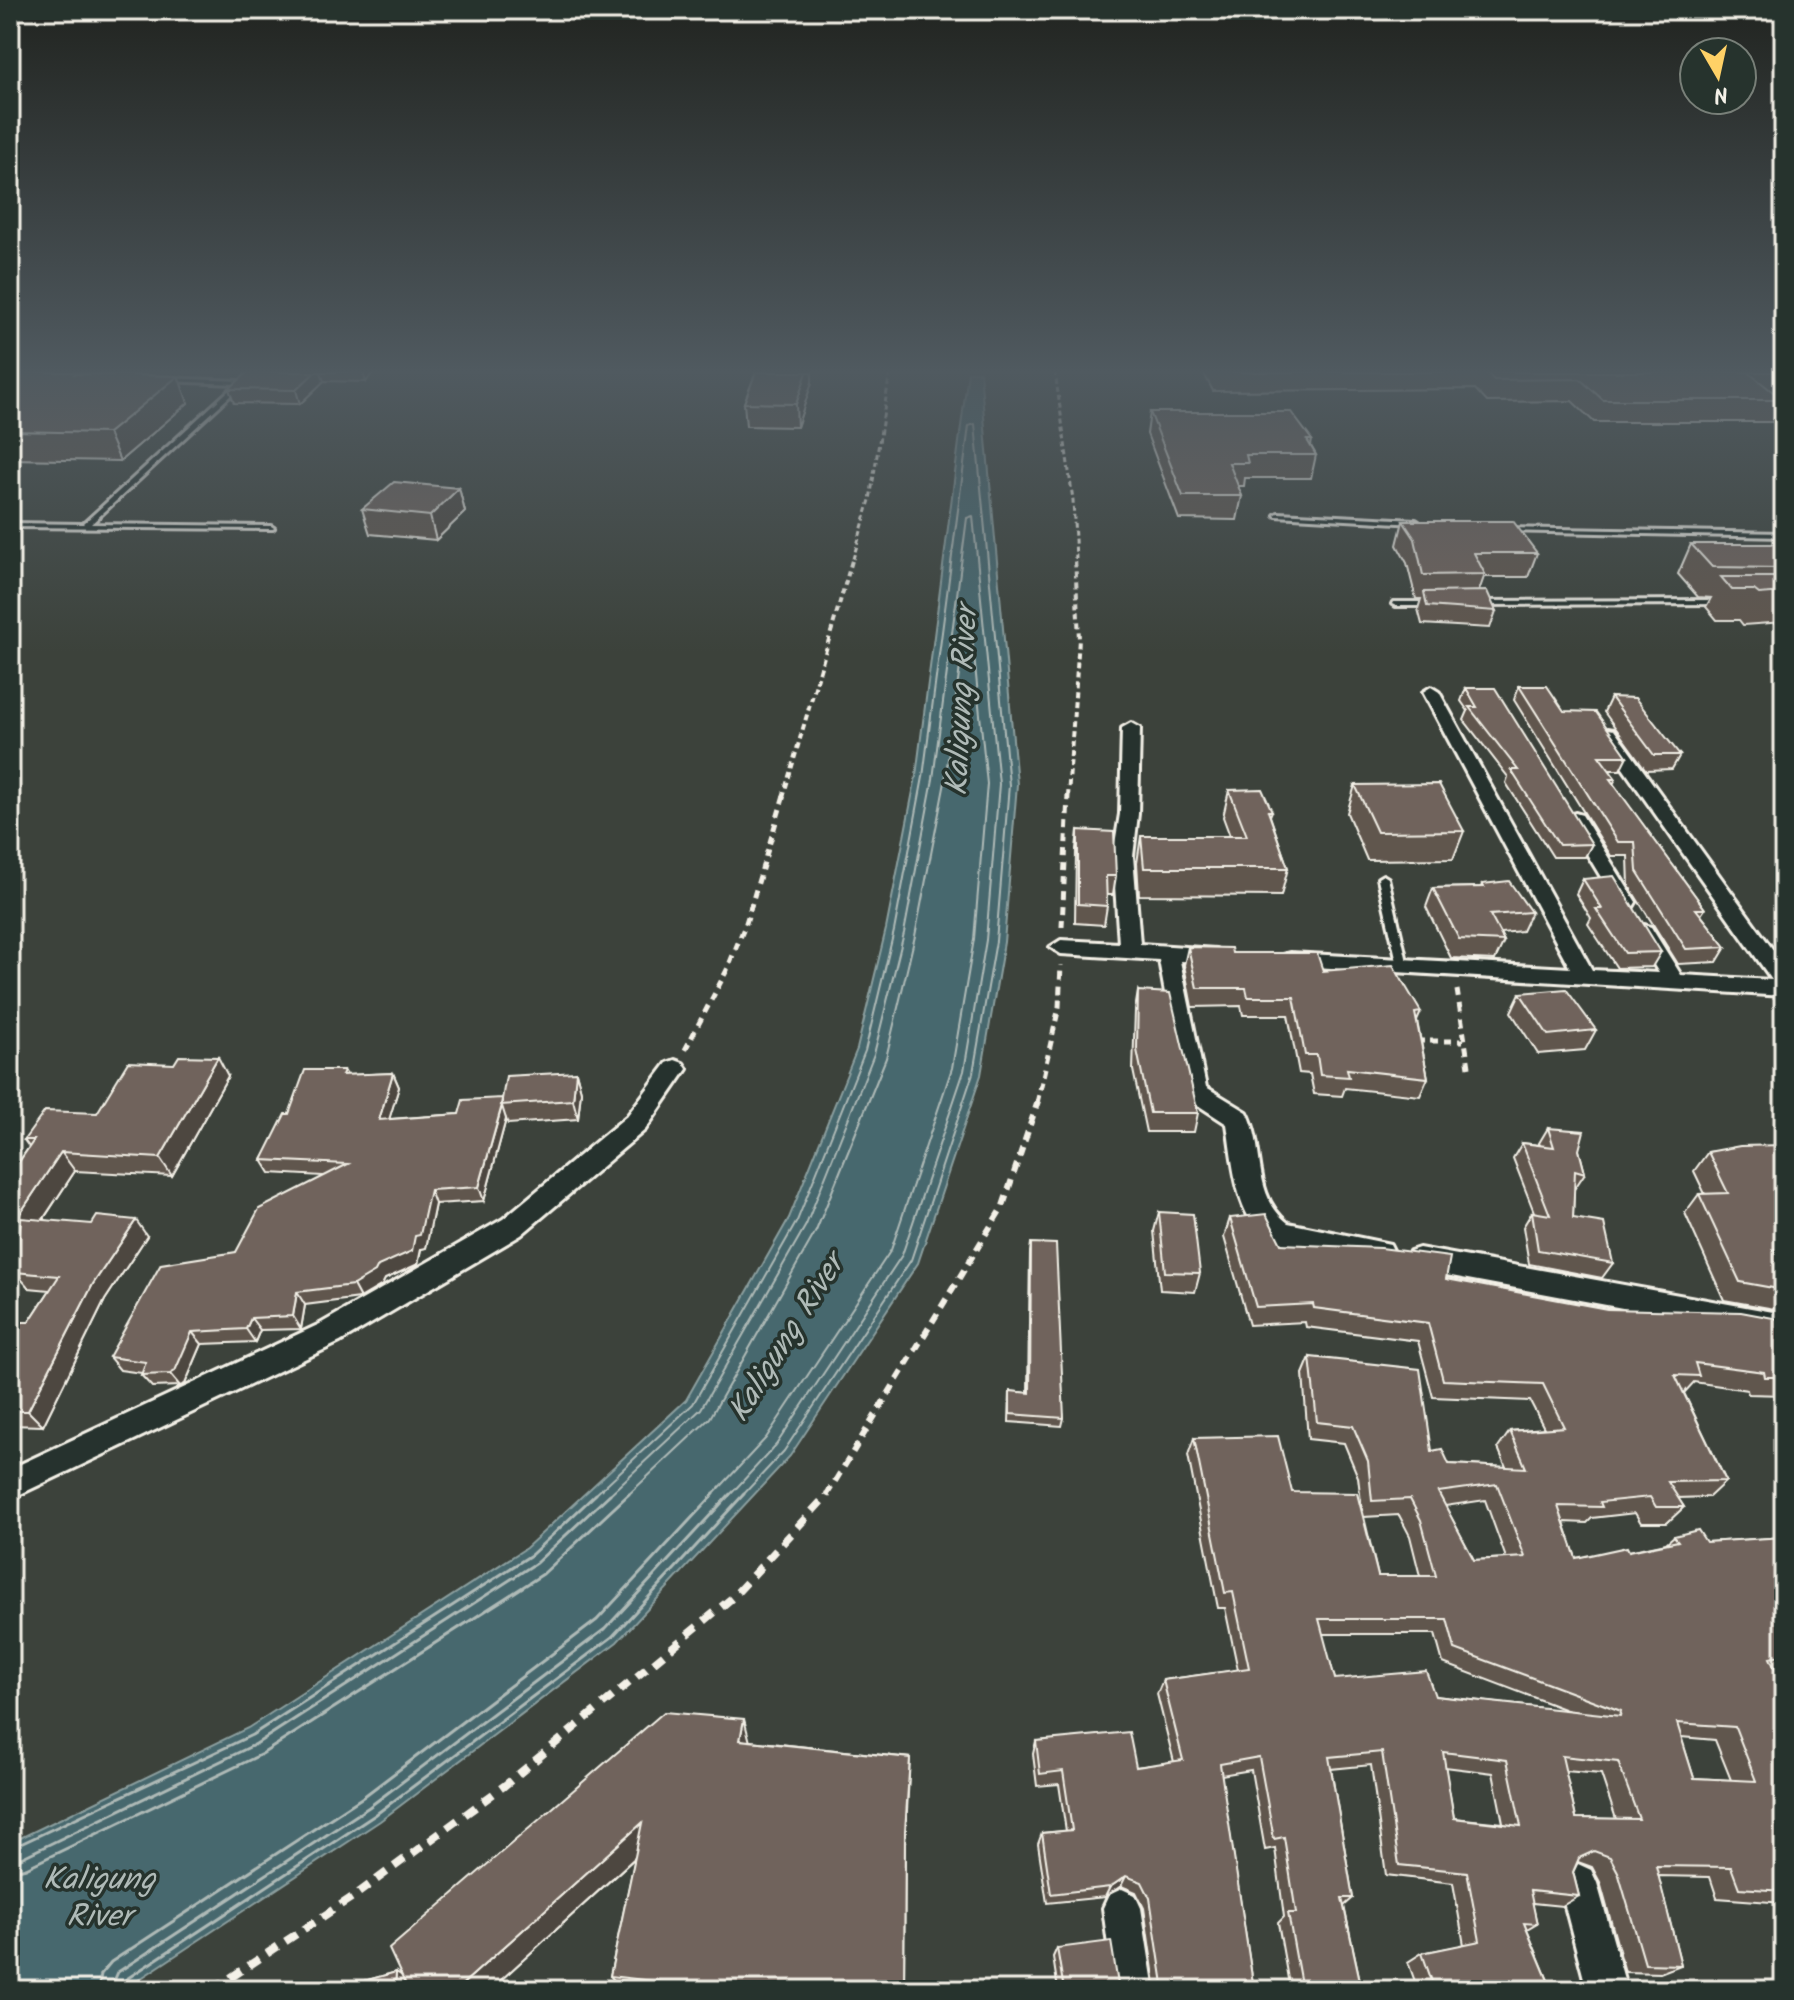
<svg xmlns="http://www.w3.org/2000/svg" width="1794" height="2000" viewBox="0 0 1794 2000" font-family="Kalam,sans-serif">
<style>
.water{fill:#47686e;stroke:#8c9f9f;stroke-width:2}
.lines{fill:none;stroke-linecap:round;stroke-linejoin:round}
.shore-far1{stroke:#afbab7;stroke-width:2}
.shore{stroke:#afbab7;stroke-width:3}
.lane-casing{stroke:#f4f1e8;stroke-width:6}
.street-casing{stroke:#f4f1e8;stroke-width:6}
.path-far4{stroke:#f4f1e8;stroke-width:3;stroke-dasharray:5 3;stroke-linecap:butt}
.path-far3{stroke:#f4f1e8;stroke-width:4;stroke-dasharray:6 4;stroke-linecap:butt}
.path-far2{stroke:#f4f1e8;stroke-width:5;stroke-dasharray:8 6;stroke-linecap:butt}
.path-far1{stroke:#f4f1e8;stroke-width:6;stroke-dasharray:10 7;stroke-linecap:butt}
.path{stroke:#f4f1e8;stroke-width:8;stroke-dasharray:13 9;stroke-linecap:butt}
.lane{fill:#26332d;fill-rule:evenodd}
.street{fill:#26332d;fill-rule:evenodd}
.wall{fill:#60564e;stroke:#f4f1e8;stroke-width:2;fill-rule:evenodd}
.shaded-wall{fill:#4e4640;stroke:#f4f1e8;stroke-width:2}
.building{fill:#70645b;stroke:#f4f1e8;stroke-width:2;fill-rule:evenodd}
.labels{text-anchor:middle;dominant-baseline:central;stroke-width:7;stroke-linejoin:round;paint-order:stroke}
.near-water-label{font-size:32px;font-style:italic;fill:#afbab7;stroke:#26332d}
</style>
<rect width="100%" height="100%" fill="#3c423b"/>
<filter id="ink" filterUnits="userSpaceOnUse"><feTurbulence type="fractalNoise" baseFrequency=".0125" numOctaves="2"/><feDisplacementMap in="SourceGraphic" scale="16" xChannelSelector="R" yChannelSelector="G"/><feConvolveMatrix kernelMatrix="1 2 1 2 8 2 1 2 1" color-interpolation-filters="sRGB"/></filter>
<g filter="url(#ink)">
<path class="water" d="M968 372H980L1017 784 1004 942 981 1075 918 1263 790 1456 617 1642 380 1821 123 1990H10V1843L248 1728 526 1548 686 1400 789 1218 857 1049 886 929 916 776Z"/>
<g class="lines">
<path class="shore-far1" d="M594 1496 693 1404 797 1221 865 1051 894 931 923 777 969 426 975 424 1009 785 996 941 973 1073 911 1260 784 1451 742 1496
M608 1496 701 1409 806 1225 874 1054 904 933 933 779 967 518 973 516 999 784 986 940 964 1071 902 1255 776 1445 729 1496
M627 1496 710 1418 816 1231 886 1058 915 936 945 782 965 628 971 626 987 784 974 939 952 1068 891 1250 766 1438 712 1496"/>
<path class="shore" d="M10 1849 252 1735 531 1555 596 1494
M10 1860 21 1858 256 1744 536 1563 610 1494
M10 1872 26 1868 262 1754 543 1574 629 1494
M98 1990 101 1974 111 1962 363 1797 597 1620 714 1494
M110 1990 118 1972 369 1807 605 1629 730 1494
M120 1990 125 1980 375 1815 612 1637 744 1494"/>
<g class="lane-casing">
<path id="lane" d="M165 378 241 381 244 383 91 524 271 526 274 528 273 529 10 527V523L83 524 236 384 167 381Z
M1784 510V514L1781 513V511Z
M1278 513 1416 520 1419 522 1416 524 1276 516 1275 515Z
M1503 528 1784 533V537L1505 531 1503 530Z
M1723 600 1727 602 1726 604 1481 605 1477 603 1481 601Z
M1393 602H1431L1435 604 1431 606H1396L1392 604Z
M1383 875 1388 878 1408 966 1403 970 1398 966 1378 878Z"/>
</g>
<g class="street-casing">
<path id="street" d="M1431 687 1439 692 1592 970 1659 973 1634 932 1644 925 1651 927 1681 975 1772 980 1599 734 1608 729 1614 730 1784 965V996L1282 965 1279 960 1282 955 1290 953 1570 968 1423 692Z
M1131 723 1140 728 1138 814 1133 856 1140 944 1216 949 1227 956 1216 963 1180 961 1206 1087 1247 1112C1266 1149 1251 1194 1288 1223L1390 1244 1394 1252 1390 1260 1381 1263C1354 1258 1294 1253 1272 1241 1235 1221 1233 1160 1227 1124L1187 1098 1183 1092 1159 960 1061 954 1050 947 1061 940 1119 943 1113 856 1120 814 1122 728Z
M1575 813 1582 815 1636 902 1633 907H1619L1616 902 1566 819Z
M675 1060 683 1063 687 1069 645 1130 521 1235 340 1342 10 1499V1469L320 1324 503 1219 627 1116 667 1063Z
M1419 1248 1784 1314V1338L1419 1270 1410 1267 1406 1259 1410 1251Z
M1578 1864 1591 1870 1597 1883 1627 1990H1587L1559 1883 1565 1870Z
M1122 1889 1135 1895 1141 1908 1154 1990H1114L1103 1908 1109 1895Z"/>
</g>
<path class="path-far4" d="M1055 372 1073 500 1076 559
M853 559 870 500 890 372"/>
<path class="path-far3" d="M783 797 853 557
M1068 797 1079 639 1075 557"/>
<path class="path-far2" d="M1062 927 1068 795
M1457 990 1469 1067
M1416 1041H1463
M685 1050 727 970 746 923 784 795
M1037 1103 1059 1007 1061 965"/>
<path class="path-far1" d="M826 1496 1003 1206 1038 1101"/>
<path class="path" d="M212 1990 357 1894 504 1786 732 1598 828 1494"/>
<use href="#lane" class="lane"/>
<use href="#street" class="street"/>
</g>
<path class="wall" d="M10 372 178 376 188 403 120 461 10 459Z
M248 372H373L366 382 324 381 300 404 234 403 229 389Z
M756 372H812V382L797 427 746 426 744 403Z
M1203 372H1784V392H1773L1783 400 1772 422H1594L1572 401 1487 402 1475 389 1213 391Z
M1150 412 1312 440 1311 446 1316 455 1311 478H1245L1244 486H1238L1242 496 1237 520 1179 519 1147 434Z
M459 488 465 512 436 540 370 534 362 509Z
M1403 521 1537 553 1528 577H1484L1479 591 1496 611 1490 628 1422 624 1418 609 1421 599H1416L1407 563 1397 545Z
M1691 544H1784V622L1743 625 1739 620H1717L1706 607 1711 598 1698 597 1678 574Z
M1519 686 1564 711 1627 756 1620 770H1609L1616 779 1613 784 1705 909 1701 915 1726 947 1717 962 1678 964 1629 886 1628 856H1611L1514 700Z
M1466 688 1592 844 1585 857H1553L1506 783 1508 777 1464 720 1468 711 1461 701Z
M1611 697 1680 755 1672 769 1646 770 1604 712Z
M1355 785 1464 831 1453 859 1367 860 1347 813Z
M1229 790 1272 811 1270 816 1288 868 1281 896 1139 895 1137 863 1141 836H1230L1223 817Z
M1078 830 1116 876 1113 895H1106L1107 906 1104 925 1075 923 1076 849Z
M1583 879 1661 952 1652 967 1617 968 1588 924 1591 918 1576 894Z
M1482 884 1531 912 1522 931 1500 933 1504 941 1495 960 1451 958 1426 907 1433 888 1481 887Z
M1188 947 1232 953 1323 971 1421 1012 1417 1021 1428 1078 1420 1096 1345 1088 1342 1096 1314 1094 1310 1074 1299 1073 1288 1015H1243L1241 1006 1192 1007 1184 965Z
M1138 991 1198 1113 1194 1132H1146L1133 1070 1135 1010Z
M1520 993 1596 1030 1585 1050 1538 1054 1511 1012Z
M344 1070 347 1075 393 1073 399 1087 389 1119 459 1114 576 1072 581 1091 578 1119 508 1124 506 1119 484 1201 435 1204 426 1248 421 1249 418 1264 385 1279 382 1285 360 1298 305 1305 301 1329 260 1330 255 1342 202 1344 185 1384 180 1386 152 1387 141 1375 142 1373 120 1370 109 1357 236 1252 324 1176 270 1173 262 1160 289 1114Z
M228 1076 172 1176 75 1171 43 1220 147 1236 105 1300 43 1426 10 1425V1327H19L29 1322 50 1290 29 1288 15 1272 19 1241 10 1240V1175L29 1147 24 1140 97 1113Z
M1548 1128 1579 1150 1585 1173 1575 1188 1574 1187 1573 1218 1613 1263 1602 1278 1529 1264 1523 1227 1532 1212H1534L1513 1158 1522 1143 1540 1145 1539 1143Z
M1784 1145V1306L1780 1310 1724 1300 1685 1213 1699 1194H1705L1694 1171 1708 1152Z
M1159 1212 1200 1273 1195 1292 1160 1290 1154 1231Z
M1230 1218 1281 1244 1446 1279 1607 1309 1784 1320V1395L1748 1394 1747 1390 1694 1382 1684 1393 1726 1481 1709 1497 1678 1498 1684 1507 1667 1523H1641L1635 1513 1592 1518 1587 1523 1564 1522 1576 1558 1629 1551 1666 1543 1674 1536 1706 1542 1784 1537V1667L1775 1668 1784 1688V1903L1717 1898 1710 1877 1658 1876 1681 1965 1660 1973 1625 1972 1600 1882 1592 1867 1578 1862 1573 1872 1579 1896 1562 1906 1532 1903 1537 1924 1527 1930 1552 1990H1418L1408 1962 1422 1953 1464 1945 1453 1883 1386 1875 1371 1765 1331 1769 1353 1898 1344 1906 1362 1990H1290L1278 1923 1284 1917 1275 1848 1265 1850 1251 1770 1221 1775 1254 1990H1058L1053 1957 1057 1948 1118 1984H1155L1144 1908 1136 1892 1121 1886 1105 1897 1047 1903 1038 1844 1042 1833 1066 1831 1059 1784 1037 1786 1033 1754 1036 1741 1136 1767 1174 1762 1157 1694 1163 1680 1238 1670 1225 1608H1218L1188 1455 1194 1438 1292 1492 1362 1510 1358 1477 1344 1443 1308 1439 1303 1374 1310 1357 1449 1464 1506 1467 1498 1448 1510 1431 1544 1428 1530 1401 1433 1397 1418 1341 1306 1327 1305 1322 1249 1325 1224 1237ZM1485 1500 1506 1558 1474 1560 1445 1506ZM1399 1515 1410 1536 1420 1576H1378L1364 1517ZM1322 1634H1435L1443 1663 1569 1711 1435 1696 1335 1679ZM1681 1737 1715 1740 1731 1780 1694 1778ZM1445 1767 1493 1773 1503 1823 1454 1818ZM1565 1771 1601 1774 1616 1819 1576 1818Z
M1031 1243 1064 1418 1062 1426 1009 1422 1010 1391 1028 1393 1030 1252Z
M750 1741 910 1758 905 1846 904 1990H623L610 1976 635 1858 490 1990H332L396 1972 401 1976Z"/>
<path class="shaded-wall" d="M78 372H99L105 386 75 374Z
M315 372H321L324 381 300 404 296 390Z
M363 372H373L366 382Z
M807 372H812V382L797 427 796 404Z
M178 376 188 403 120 461 108 433Z
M459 488 465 512 436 540 430 516Z
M218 1057 228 1076 172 1176 160 1158Z
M576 1072 581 1091 578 1119 573 1100Z
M393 1073 399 1087 385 1133 379 1120Z
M502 1106 506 1119 484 1201 479 1187Z
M61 1152 75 1171 28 1242 13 1224Z
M430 1190 435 1204 426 1248 421 1249 418 1264 385 1279 382 1285 360 1298 353 1285 415 1236Z
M136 1220 147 1236 105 1300 43 1426 28 1411 93 1284Z
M297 1292 305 1305 301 1329 293 1316Z
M251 1318 260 1330 255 1342 246 1329Z
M192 1332 202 1344 185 1384 180 1386 170 1374Z
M744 1719 750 1742 740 1740Z
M642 1823 652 1842 490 1990H456Z
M1126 1876 1121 1886 1105 1897 1110 1887Z
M396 1972 415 1984V1990H395Z"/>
<path class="building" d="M10 372H78L75 374 178 376 108 433 10 431Z
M248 372H315L296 390 229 389Z
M756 372H807L796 404 744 403Z
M1486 372H1748L1783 400H1603L1580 379 1494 380Z
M1150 412H1291L1312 440H1307L1316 455H1246L1248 463H1229L1242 496H1183Z
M394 482 459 488 430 516 362 509Z
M1403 521H1513L1537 553H1474L1485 574 1423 575 1415 539Z
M1691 544H1784V568L1712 567Z
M1721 577H1784V592L1759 594 1754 590H1732Z
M1487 591 1496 611 1427 606 1424 592Z
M1519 686H1547L1564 711 1596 712 1627 756H1599L1616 779H1610L1705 909H1696L1726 947 1686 949 1637 871 1635 842H1618Z
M1466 688H1495L1592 844 1559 845 1511 770H1518L1469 707H1477Z
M1611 697 1635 698 1680 755H1654Z
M1439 784 1464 831 1377 832 1355 785Z
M1262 789 1272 811H1268L1288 868H1144L1141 836H1247L1229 790Z
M1078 830 1114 832 1116 876H1106L1107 906 1078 904Z
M1614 876 1661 952 1625 953 1596 909H1602L1583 879Z
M1509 881 1531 912 1490 915 1504 941 1459 939 1433 888 1484 887 1482 884Z
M1188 947 1231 948 1232 953H1317L1323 971 1393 965 1421 1012 1415 1013 1428 1078 1347 1069 1349 1077 1320 1075 1317 1055H1305L1294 997H1248L1246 988H1197Z
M1566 989 1596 1030 1548 1035 1520 993Z
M1138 991 1170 993 1198 1113H1150L1137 1050Z
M179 1056 218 1057 160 1158 61 1152 13 1224H10V1175L34 1140H24L45 1111 97 1113 128 1062 174 1064Z
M305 1070H344L342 1075 393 1073 379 1120 459 1114 463 1100 502 1098V1105L479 1187 430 1190 420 1235 415 1236 412 1251 378 1266 375 1272 353 1285 297 1292 293 1316 251 1318 246 1329 192 1332 175 1371 170 1374 141 1375 146 1362 109 1357 161 1264 236 1252 259 1209 348 1164 262 1160 285 1114H289Z
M576 1072 573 1100 501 1105 506 1076Z
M1548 1128 1584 1131 1579 1150 1585 1173 1575 1170 1573 1218 1604 1223 1613 1263 1538 1250 1532 1212 1550 1215 1522 1143 1554 1147Z
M1784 1145V1249H1774L1784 1268V1290L1740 1282 1699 1194 1728 1193 1708 1152 1740 1146Z
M1159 1212 1193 1214 1200 1273 1165 1272Z
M1266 1214 1281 1244 1381 1248 1450 1257 1446 1279 1607 1309 1741 1312 1784 1320V1377H1765L1764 1372 1695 1363 1699 1376 1675 1375 1726 1481 1668 1482 1684 1507H1656L1650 1497 1600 1502 1602 1507 1558 1506 1576 1558 1627 1547 1629 1551 1678 1541 1674 1536 1698 1530 1706 1542 1784 1537V1655L1770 1658 1784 1688V1891L1739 1888 1731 1867 1656 1866 1681 1965 1645 1964 1618 1872 1610 1857 1594 1851 1579 1858 1573 1872 1579 1896 1530 1891 1537 1924 1524 1923 1552 1990H1435L1422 1953 1480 1941 1467 1872 1399 1865 1382 1752 1329 1757 1353 1898H1342L1362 1990H1302L1288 1913H1296L1284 1837 1274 1839 1259 1757 1220 1764 1254 1990H1064L1057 1948 1111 1941 1118 1984H1163L1150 1898 1142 1882 1126 1876 1110 1887 1051 1894 1042 1833 1072 1830 1063 1771 1040 1774 1036 1741 1129 1732 1136 1767 1183 1760 1163 1680 1249 1668 1233 1592 1225 1593 1194 1438 1278 1436 1292 1492 1357 1493 1378 1576H1436L1421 1520 1410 1499 1372 1501 1368 1461 1353 1426 1317 1422 1310 1357 1420 1369 1432 1451 1442 1449 1449 1464 1526 1468 1510 1431 1564 1427 1543 1384 1443 1380 1428 1323 1314 1308 1313 1304 1256 1307 1230 1218ZM1497 1484 1525 1557 1474 1560 1438 1492ZM1319 1619H1447L1455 1649 1621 1711 1620 1716 1435 1696 1426 1671 1335 1679ZM1677 1723 1735 1727 1756 1781 1694 1778ZM1443 1752 1507 1760 1521 1826 1454 1818ZM1562 1756 1618 1762 1639 1819 1576 1818Z
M97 1216 136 1220 93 1284 28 1411H10V1327H19L22 1322H29L59 1276 15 1272 21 1218 92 1224Z
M1031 1243 1056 1244 1064 1418 1010 1414V1391L1030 1393Z
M664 1712 744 1719 740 1740 910 1758 905 1831 904 1990H710V1988L610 1976 642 1823 456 1990H408L389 1949Z
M396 1972 395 1990H332Z"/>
</g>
<linearGradient id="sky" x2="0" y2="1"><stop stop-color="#212420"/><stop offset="0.57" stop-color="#505a60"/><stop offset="1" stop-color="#505a60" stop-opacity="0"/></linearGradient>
<rect width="1794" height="652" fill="url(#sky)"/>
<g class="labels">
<g class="near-water-label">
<text transform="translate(963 701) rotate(-87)">Kaligung River</text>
<text transform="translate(787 1339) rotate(-58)">Kaligung River</text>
<text x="99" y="1880">Kaligung<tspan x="99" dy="37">River</tspan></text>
</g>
</g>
<rect width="1794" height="2000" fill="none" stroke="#26332d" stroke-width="40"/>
<rect x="20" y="20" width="1754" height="1960" fill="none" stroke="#f4f1e8" stroke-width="3" filter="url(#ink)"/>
<g transform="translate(1718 76) rotate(171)"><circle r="38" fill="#26332d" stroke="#787f78" stroke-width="2"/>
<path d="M0-6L14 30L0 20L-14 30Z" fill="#ffd166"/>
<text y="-12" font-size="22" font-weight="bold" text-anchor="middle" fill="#f4f1e8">N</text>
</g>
</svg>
